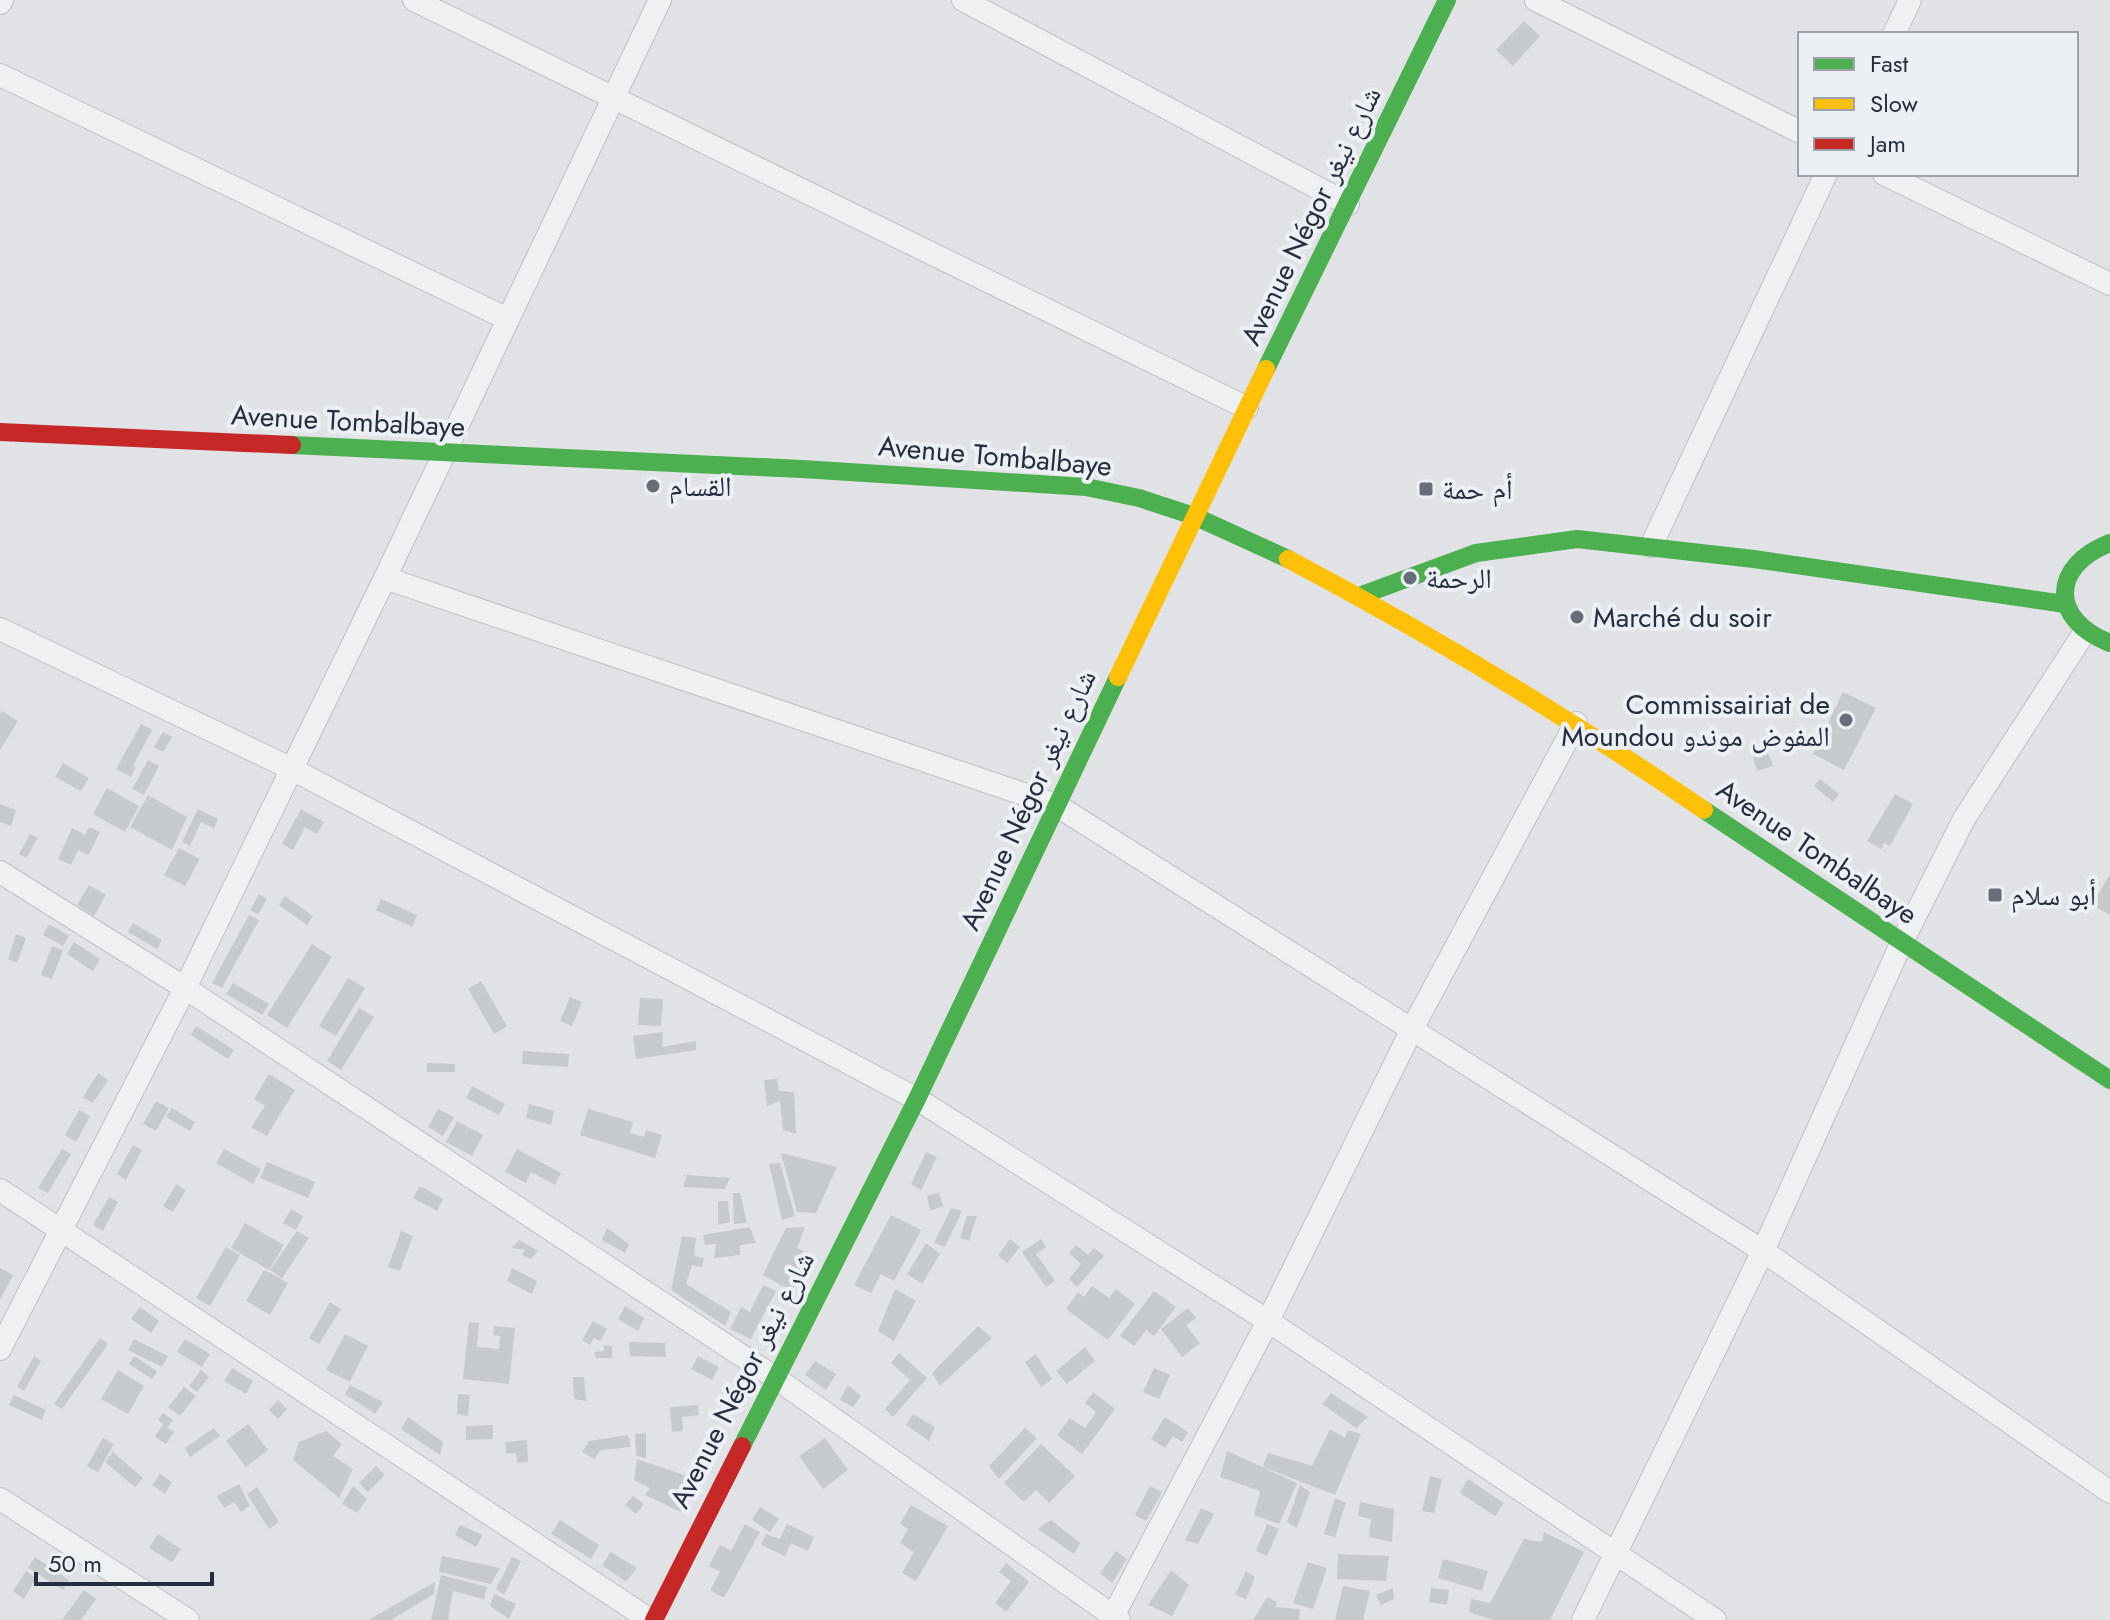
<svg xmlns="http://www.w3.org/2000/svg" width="2110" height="1620" viewBox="0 0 2110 1620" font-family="Jost,'Noto Naskh Arabic',sans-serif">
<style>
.building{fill:#c7cacd}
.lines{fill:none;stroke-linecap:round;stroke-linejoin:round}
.street-casing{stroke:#bdbfc3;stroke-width:24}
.street{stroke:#eff0f2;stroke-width:22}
.fast{stroke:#4caf50;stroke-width:18}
.slow{stroke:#ffc107;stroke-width:18}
.jam{stroke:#c62828;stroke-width:18}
.poi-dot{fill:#676d79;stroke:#ecf0f5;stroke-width:3}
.labels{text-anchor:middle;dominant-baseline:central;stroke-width:8;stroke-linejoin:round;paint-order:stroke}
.street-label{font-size:28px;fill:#262e3f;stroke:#ecf0f5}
.poi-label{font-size:28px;fill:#262e3f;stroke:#ecf0f5;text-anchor:start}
</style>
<rect width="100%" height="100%" fill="#e0e2e5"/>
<path class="building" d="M1524 21 1540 36 1513 66 1496 50Z
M1843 692 1876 708 1844 770 1813 754Z
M2 711 18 721 0 750V714Z
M141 724 152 730 133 766 136 767 131 777 116 769Z
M163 732 172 737 163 752 154 747Z
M1767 749 1773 766 1757 771 1752 753Z
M148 760 159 766 144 795 132 789Z
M63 763 89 778 81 791 55 777Z
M1820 779 1839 794 1833 802 1814 786Z
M107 788 139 806 125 832 93 814Z
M1895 794 1913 804 1890 846 1884 843 1881 849 1867 841Z
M148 795 187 817 172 850 130 827Z
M0 804 16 810 11 826 0 822Z
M198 809 218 819 214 828 201 822 190 846 182 842Z
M301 809 324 822 317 834 305 827 293 850 282 844Z
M89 827 100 832 89 855 78 850 71 865 58 859 72 828 85 835Z
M30 834 38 838 26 858 19 854Z
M179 848 200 859 185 886 164 875Z
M2110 874V915L2092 905Z
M89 885 106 895 94 916 77 905Z
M259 894 267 899 258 914 250 910Z
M285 896 313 916 307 925 279 905Z
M381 899 417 915 412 927 376 910Z
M249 915 259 920 222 988 212 983Z
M133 923 162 940 157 949 128 932Z
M49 924 69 936 63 946 43 935Z
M16 934 26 938 17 963 8 959Z
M74 942 100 959 93 971 67 954Z
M312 944 332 957 287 1028 267 1015Z
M52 946 63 950 52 979 41 975Z
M348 978 365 988 336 1036 319 1026Z
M481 981 507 1026 494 1034 468 989Z
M233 983 269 1004 262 1015 226 994Z
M570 997 582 1002 572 1026 560 1021Z
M640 998 663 999 661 1026 638 1025Z
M359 1008 374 1017 341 1070 327 1061Z
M196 1026 234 1050 228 1059 191 1035Z
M663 1032 662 1047 696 1041V1050L636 1059 633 1036Z
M523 1051 569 1054 568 1067 522 1064Z
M427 1063 455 1064V1072H427Z
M98 1073 108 1080 93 1103 83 1097Z
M269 1074 295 1090 267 1136 251 1127 265 1106 254 1099Z
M777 1079 779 1091 794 1092 796 1134 783 1130 780 1101 767 1106 764 1080Z
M472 1086 505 1104 499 1115 466 1098Z
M156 1101 169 1108 156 1131 143 1124Z
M529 1104 554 1111 551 1125 526 1118Z
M172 1108 195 1122 190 1131 166 1117Z
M438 1109 454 1117 443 1136 428 1127Z
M588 1109 633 1122 630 1133 644 1137 646 1130 662 1135 655 1158 580 1135Z
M79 1110 90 1116 76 1142 65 1135Z
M457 1121 483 1135 472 1156 446 1142Z
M133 1145 142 1150 126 1180 117 1174Z
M62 1149 71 1154 48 1193 38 1188Z
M224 1149 261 1169 253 1184 216 1163Z
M517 1149 561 1173 555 1185 531 1172 526 1183 505 1172Z
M926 1152 937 1157 921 1190 911 1184Z
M781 1153 837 1167 816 1213 797 1212Z
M267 1162 315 1182 308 1198 260 1178Z
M780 1163 795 1216 782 1220 769 1164Z
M687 1175 730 1178 725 1189 683 1187Z
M176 1184 186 1190 173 1212 163 1206Z
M420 1186 443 1199 437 1211 413 1198Z
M939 1192 943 1206 930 1211 927 1196Z
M733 1193H740L747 1223 734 1224Z
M109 1197 118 1202 103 1231 93 1225Z
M718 1201H728L730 1222 718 1225Z
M951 1208 962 1211 945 1247 934 1243Z
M291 1209 303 1216 296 1230 283 1223Z
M891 1215 921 1230 894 1281 881 1274 871 1293 854 1285Z
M967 1216H977L969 1241 960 1238Z
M245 1223 284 1245 269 1270 231 1248Z
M750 1227 756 1243 740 1245V1255L714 1258 716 1244 705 1245 703 1235Z
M805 1227 797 1248 811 1254 792 1291 763 1275 786 1228Z
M607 1228 629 1244 625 1253 602 1240Z
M297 1231 309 1238 282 1278 270 1270Z
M401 1231 413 1236 400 1271 388 1267Z
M682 1236 696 1238 694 1256 704 1258 702 1267 692 1265 686 1284 731 1312 725 1326 671 1290Z
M1010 1239 1020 1247 1007 1263 998 1255Z
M1041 1239 1046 1247 1036 1254 1055 1281 1046 1287 1022 1252Z
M519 1240 538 1251 531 1259 522 1255 525 1250 512 1248Z
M926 1243 940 1254 922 1284 907 1274Z
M1076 1245 1088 1255 1094 1248 1104 1256 1077 1287 1069 1279 1081 1264 1069 1253Z
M226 1247 240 1255 210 1306 196 1298Z
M0 1268 13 1275 0 1300Z
M512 1268 537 1281 532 1294 507 1281Z
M264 1270 268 1272 266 1277 269 1272 288 1283 270 1315 246 1301Z
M763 1285 776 1291 751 1339 730 1329 741 1307 750 1312Z
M1092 1286 1109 1298 1116 1289 1135 1304 1108 1340 1066 1309 1078 1292 1084 1297Z
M895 1289 916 1301 894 1341 878 1331Z
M1154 1291 1176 1307 1154 1336 1146 1330 1134 1346 1120 1336Z
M330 1302 341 1309 319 1344 309 1338Z
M625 1306 644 1318 638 1331 618 1319Z
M140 1307 159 1321 151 1333 131 1319Z
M1188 1308 1196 1318 1186 1325 1200 1343 1182 1357 1161 1329Z
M593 1321 607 1329 600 1341 594 1338 590 1345 582 1340Z
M469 1322 479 1323 477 1347 499 1349 500 1336 493 1335 494 1326 515 1328 509 1384 463 1379Z
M978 1326 992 1338 940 1386 932 1373Z
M345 1334 368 1346 350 1382 326 1370Z
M100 1338 108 1344 62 1409 54 1404Z
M134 1339 168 1356 162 1367 128 1350Z
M185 1339 210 1354 202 1367 177 1352Z
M629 1342 665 1343 666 1357 630 1356Z
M604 1345 612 1346V1358H596L594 1352 604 1351Z
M1085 1347 1095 1361 1067 1384 1056 1371Z
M899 1353 927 1378 893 1417 885 1409 910 1380 891 1363Z
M1036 1354 1052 1379 1041 1387 1025 1362Z
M34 1356 41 1361 24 1391 17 1387Z
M134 1356 157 1371 152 1379 129 1364Z
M698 1356 719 1367 712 1380 691 1369Z
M815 1361 836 1374 826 1390 805 1375Z
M232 1368 253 1381 246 1394 224 1381Z
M1154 1368 1170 1375 1159 1399 1143 1392Z
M118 1370 144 1386 128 1414 101 1399Z
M201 1370 209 1377 197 1392 189 1386Z
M573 1377H584L586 1401 574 1399Z
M350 1385 383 1402 375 1414 345 1394Z
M848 1385 861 1396 853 1407 840 1400Z
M184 1387 196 1396 180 1416 168 1407Z
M1093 1392 1115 1409 1082 1454 1057 1435 1070 1418 1085 1428 1096 1412 1085 1403Z
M1331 1393 1368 1417 1356 1428 1322 1404Z
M458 1394 470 1395 468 1416 457 1414Z
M14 1395 46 1410 42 1420 9 1405Z
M278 1400 287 1409 278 1419 269 1410Z
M698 1405 699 1415 682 1417 683 1431 672 1432 670 1407Z
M163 1413 173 1420 167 1428 174 1432 166 1444 155 1437 163 1424 158 1420Z
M913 1414 935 1427 929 1441 906 1425Z
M408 1417 443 1442 440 1455 401 1429Z
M1165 1417 1188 1432 1182 1442 1173 1436 1165 1448 1151 1439Z
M248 1424 268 1450 246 1467 226 1441Z
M493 1425V1439L466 1440V1426Z
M214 1428 220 1436 190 1457 185 1448Z
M1025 1428 1037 1438 999 1479 989 1466Z
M1330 1429 1345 1438 1348 1430 1361 1434 1335 1495 1263 1467 1268 1453 1312 1466Z
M326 1431 342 1444 333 1456 353 1469 339 1498 293 1460 299 1442Z
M646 1433V1459L636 1455 635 1434Z
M628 1435 631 1447 601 1450 594 1459 582 1452 589 1441Z
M103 1438 114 1444 98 1472 87 1466Z
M825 1438 848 1470 823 1489 799 1456Z
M527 1440 528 1462 517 1463 516 1453 506 1454 505 1442Z
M1041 1444 1075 1476 1049 1503 1036 1490 1024 1502 1004 1483Z
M1227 1451 1297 1483 1279 1524 1254 1515 1260 1491 1220 1477Z
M113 1452 143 1478 135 1487 105 1462Z
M637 1459 696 1479 680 1512 645 1495 650 1488 634 1480Z
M376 1466 385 1475 368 1492 359 1483Z
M160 1474 172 1482 165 1494 152 1485Z
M1430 1476 1442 1479 1434 1513 1422 1511Z
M1468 1479 1504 1503 1495 1516 1460 1493Z
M239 1484 250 1506 241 1512 234 1502 224 1508 217 1496Z
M1300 1485 1310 1492 1297 1528 1287 1522Z
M353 1486 367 1499 357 1513 342 1504Z
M1150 1486 1162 1492 1146 1521 1135 1515Z
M257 1487 279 1522 269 1529 247 1494Z
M633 1496 644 1504 636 1514 625 1505Z
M1335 1498 1346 1503 1335 1537 1324 1534Z
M1360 1502 1394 1509 1392 1542 1369 1537 1371 1519 1358 1516Z
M911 1505 948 1526 916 1581 902 1573 914 1552 900 1543 908 1529 900 1524Z
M760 1507 779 1519 770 1532 752 1520Z
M1201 1508 1214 1514 1198 1544 1185 1540Z
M560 1520 599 1545 591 1559 551 1534Z
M1051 1520 1080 1543 1074 1554 1038 1529Z
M745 1524 760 1532 724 1598 710 1590 720 1572 709 1566 720 1545 731 1551Z
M787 1524 814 1537 808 1551 791 1543 785 1556 761 1545 766 1534 780 1539Z
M1267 1524 1279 1529 1267 1556 1256 1551Z
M460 1525 483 1535 476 1547 455 1535Z
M1544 1532 1584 1552 1550 1620H1493L1469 1612 1471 1599 1490 1603 1524 1539 1542 1542Z
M158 1534 181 1549 172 1562 149 1548Z
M1116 1551 1127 1559 1112 1583 1100 1573Z
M611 1552 637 1568 626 1582 602 1565Z
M1338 1554 1389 1556 1386 1581 1337 1579Z
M442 1556 500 1568 491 1584 439 1572Z
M35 1557 69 1580 63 1590 28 1568Z
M512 1557 521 1561 504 1595 496 1589Z
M1443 1559 1488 1571 1482 1591 1438 1578Z
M1308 1562 1327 1568 1313 1609 1293 1603Z
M1006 1563 1029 1582 1006 1612 995 1603 1011 1581 999 1572Z
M1171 1570 1189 1585 1172 1616 1148 1605Z
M26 1571 36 1578 24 1599 13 1591Z
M1246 1571 1255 1577 1246 1599 1235 1595Z
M441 1575 487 1587 484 1599 453 1591 448 1620H431Z
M435 1582 434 1594 391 1620H368Z
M1343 1586 1370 1591 1363 1620H1335Z
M1393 1588 1394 1599 1381 1605 1376 1595Z
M1431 1588 1449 1590 1447 1605 1429 1602Z
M84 1590 96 1599 81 1620H62Z
M494 1594 516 1604 509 1619 490 1606Z
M1267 1597 1277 1602 1275 1607 1300 1609 1299 1620H1253Z"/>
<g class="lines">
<g class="street-casing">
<path id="street" d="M414 0 1247 408
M963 0 1348 204
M1536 0 1800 132
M0 3 2 0
M1894 34 1910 0
M0 75 508 319
M1884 174 2110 284
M1651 546 1826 174
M385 578 1056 805 1763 1251 2110 1492
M0 629 290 768 917 1099 1268 1321 1715 1620
M0 872 185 988 774 1377 1119 1620
M0 1190 650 1620
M0 1349 185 988 385 578 660 0
M0 1499 188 1620
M1111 1620 1268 1321 1412 1029 1576 723
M1583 1620 1763 1251 1901 944 1964 819 2084 633"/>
</g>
<use href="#street" class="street"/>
<path class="fast" d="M1266 369 1447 0
M292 445 802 469 1086 487 1139 498 1194 516 1288 559
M2110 543C2050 566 2050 620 2110 643
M1362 595 1476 553 1577 539 1754 559 2065 604
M1704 810 2110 1080
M742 1446 917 1099 1118 677"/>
<path class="slow" d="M1288 559C1432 635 1569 718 1704 810
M1118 677 1266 369"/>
<path class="jam" d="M0 432 292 445
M654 1620 742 1446"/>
</g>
<g class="poi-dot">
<circle cx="653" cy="486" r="8"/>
<rect x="1418" y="481" width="16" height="16" rx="4"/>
<circle cx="1410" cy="578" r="8"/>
<circle cx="1577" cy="617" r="8"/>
<circle cx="1846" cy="720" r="8"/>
<rect x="1987" y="887" width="16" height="16" rx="4"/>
</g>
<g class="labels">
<g class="street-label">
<text transform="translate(1311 216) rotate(-64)">Avenue Négor شارع نيغر</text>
<text transform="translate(348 421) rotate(3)">Avenue Tombalbaye</text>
<text transform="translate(995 456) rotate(5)">Avenue Tombalbaye</text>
<text transform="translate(1028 800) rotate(-65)">Avenue Négor شارع نيغر</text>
<text transform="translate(1817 852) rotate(34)">Avenue Tombalbaye</text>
<text transform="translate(742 1380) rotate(-63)">Avenue Négor شارع نيغر</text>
</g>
<g class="poi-label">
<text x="669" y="486">القسام</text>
<text x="1442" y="489">أم حمة</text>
<text x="1426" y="578">الرحمة</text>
<text x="1593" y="617">Marché du soir</text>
<text x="1830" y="704" text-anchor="end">Commissairiat de<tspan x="1830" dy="32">Moundou المفوض موندو</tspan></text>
<text x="2011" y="895">أبو سلام</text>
</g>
</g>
<rect x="1798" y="32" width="280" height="144" fill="#ecf0f5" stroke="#9da2ac" stroke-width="2"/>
<rect x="1814" y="58" width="40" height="12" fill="#4caf50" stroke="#9da2ac" stroke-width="2"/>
<text x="1870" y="72" font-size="24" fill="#262e3f">Fast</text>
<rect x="1814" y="98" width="40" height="12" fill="#ffc107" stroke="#9da2ac" stroke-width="2"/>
<text x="1870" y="112" font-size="24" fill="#262e3f">Slow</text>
<rect x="1814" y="138" width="40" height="12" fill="#c62828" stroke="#9da2ac" stroke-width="2"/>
<text x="1870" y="152" font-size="24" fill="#262e3f">Jam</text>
<path d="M36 1572v12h176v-12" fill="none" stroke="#262e3f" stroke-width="4"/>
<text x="48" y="1572" font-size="24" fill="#262e3f" stroke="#ecf0f5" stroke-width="6" paint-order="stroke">50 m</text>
</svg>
